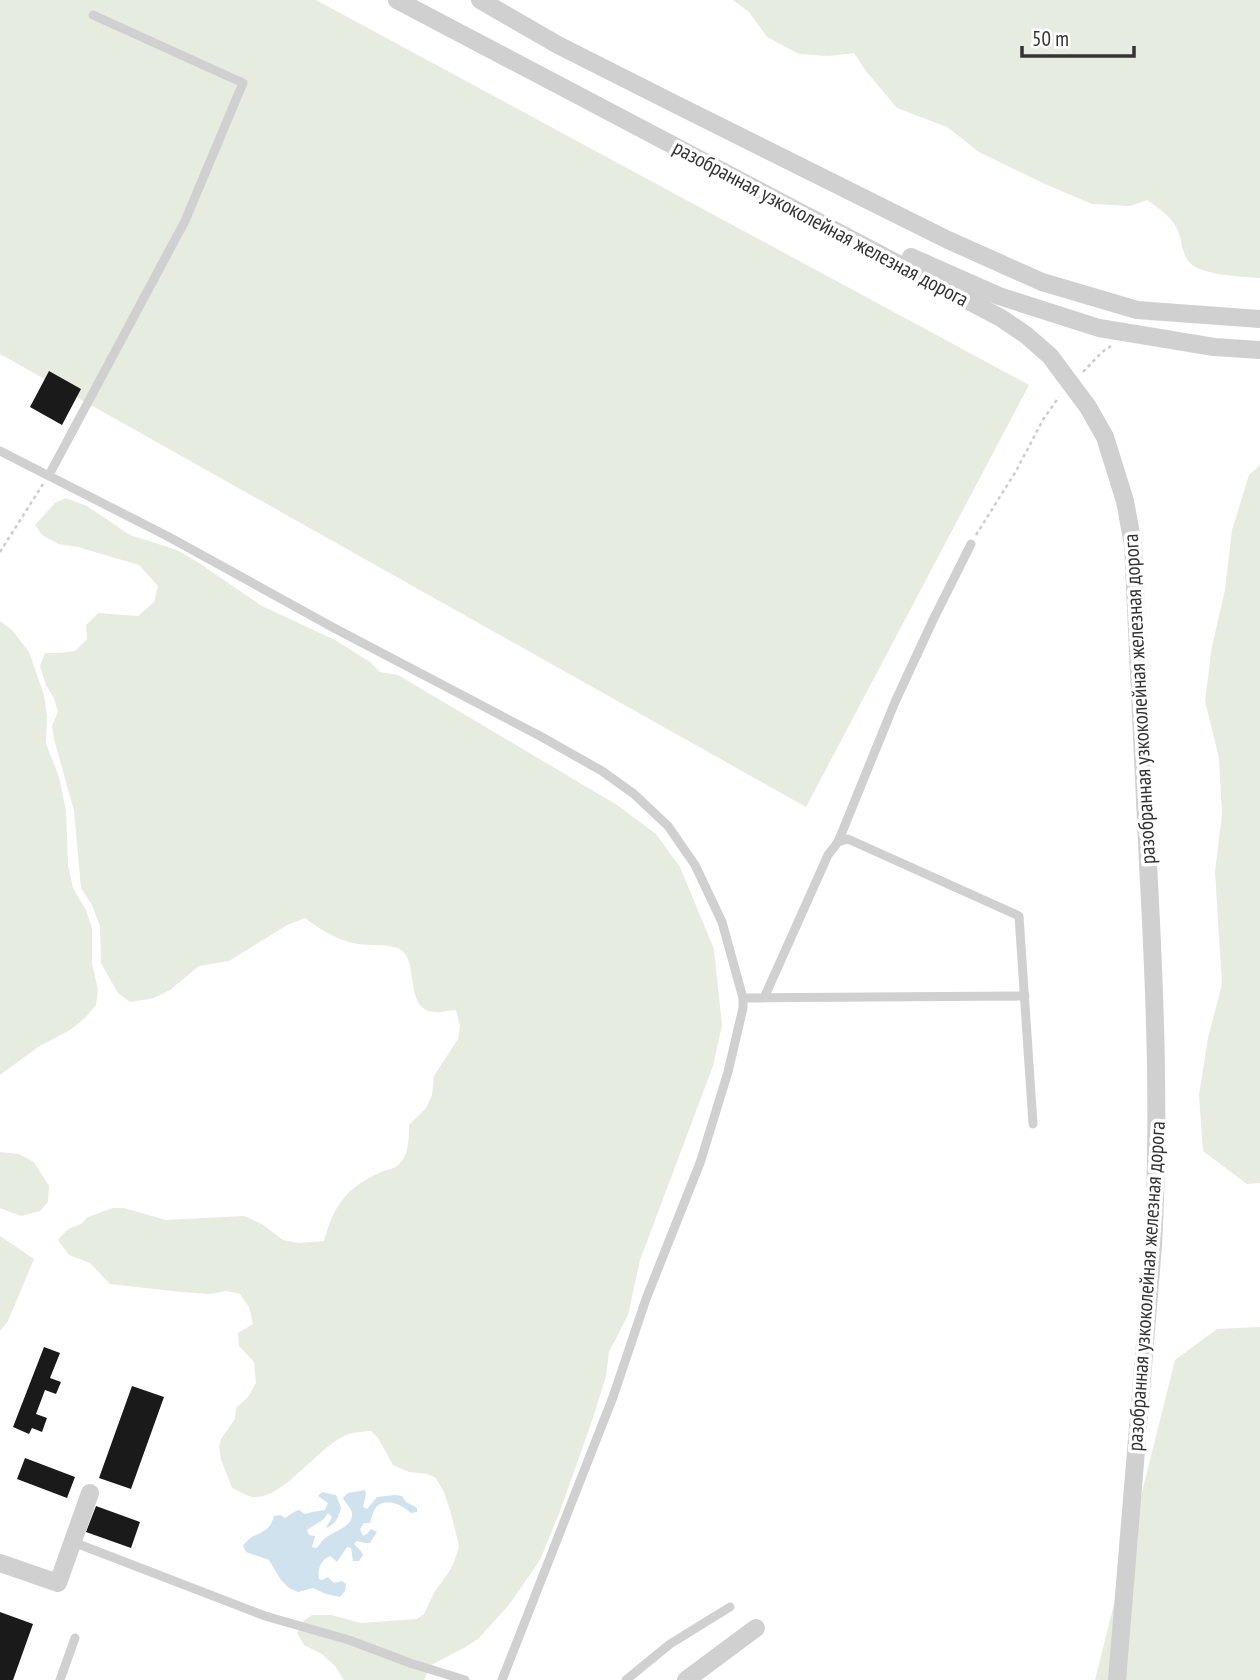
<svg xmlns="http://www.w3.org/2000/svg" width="1260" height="1680" viewBox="0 0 1260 1680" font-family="'PT Sans Narrow',sans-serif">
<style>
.green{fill:#e6ecdf}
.water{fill:#cfe2ee}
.building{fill:#1a1a1a}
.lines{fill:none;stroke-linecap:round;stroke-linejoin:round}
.path{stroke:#cdcdcd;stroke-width:2.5;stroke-dasharray:3.5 3.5;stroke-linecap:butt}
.lane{stroke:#d0d0d0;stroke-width:9}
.street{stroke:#d0d0d0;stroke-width:18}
.labels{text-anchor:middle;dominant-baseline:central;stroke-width:7;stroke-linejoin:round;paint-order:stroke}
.street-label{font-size:21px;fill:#333;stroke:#fff}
</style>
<rect width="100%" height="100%" fill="#fff"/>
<path class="green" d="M0 0H316L1029 385 806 807 0 354Z
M733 0H1260V278C1243 277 1201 275 1190 263 1182 255 1182 241 1178 231 1173 218 1159 208 1147 200L1130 206 1092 204 1045 184 979 152 947 127 897 108 866 71 854 53 829 56 799 54 767 37 749 12Z
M1260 465V1183L1247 1184 1203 1151 1199 1095 1208 1038 1222 984 1215 872 1222 813 1219 758 1205 701 1212 646 1225 590 1232 530 1249 475Z
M66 498 87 506 130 535 177 550 199 563 262 606 335 640 370 662 380 672 398 675 617 805 656 834 680 867 714 949 722 1025 713 1066 640 1260 628 1315 609 1352 606 1376 593 1418 560 1511 540 1560 508 1606 478 1639 464 1648 431 1665 424 1680H344L335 1666 322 1654 304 1645 297 1633 303 1621 312 1615H331L361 1623 417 1619 424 1614 435 1591 449 1572 455 1560 459 1546 451 1513 444 1492 436 1478 427 1474 409 1472 393 1465 378 1438 371 1431C364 1432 355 1432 349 1434 319 1444 284 1500 253 1497 246 1496 239 1491 232 1488L221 1459 219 1447 221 1439 235 1419 236 1408 248 1397 256 1383 254 1362 239 1346 238 1333 253 1324 249 1307 240 1294 227 1291 209 1294 181 1292 110 1284 90 1263 69 1255 58 1240 68 1229 81 1224 88 1217 113 1208H124L166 1220 244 1216 262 1224 283 1240 299 1243 324 1241C334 1205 346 1188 381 1172 386 1170 393 1169 397 1166 409 1157 409 1139 409 1125L426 1108 432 1095 434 1076 458 1039 460 1026 456 1010C449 1010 442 1013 435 1012 404 1011 419 961 401 950 389 943 372 946 358 944 338 941 321 930 305 918L287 925 229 961 199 966 170 990 154 998 130 1002 118 993 101 963 100 926 92 905 81 888 74 811 54 739 52 726 58 712 54 698 46 685 40 666 45 653H60L75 651 87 639 86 625 98 613 138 616 154 602 158 586 139 565 78 547 58 544 42 535 35 525 55 503Z
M0 621 12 630 29 652 44 695 47 716 46 744 59 777 66 811 68 865 73 888 86 910 92 929V964L98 989 96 1005 85 1018 70 1030 38 1047 0 1075Z
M0 1152 19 1154 34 1162 49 1186 48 1202 40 1211 21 1216 0 1208Z
M0 1236 34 1259 8 1321 0 1331Z
M1260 1327V1680H1095L1175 1360 1217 1329Z"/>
<path class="water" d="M365 1490 366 1494 363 1507 367 1509 377 1497 395 1495 402 1496 406 1502 417 1508V1512L411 1513C403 1506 388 1497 377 1506 373 1510 372 1518 370 1523H364L360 1529 363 1536 367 1534 371 1529 377 1532 370 1543H364L357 1541 354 1544 361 1551 363 1555 359 1561H353L351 1548 347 1547 337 1562 330 1556C321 1560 317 1569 319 1579L322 1580 328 1577 334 1583 342 1581 346 1584 345 1591 340 1597 326 1594 313 1588 298 1592 289 1588 281 1580 269 1560 246 1552 243 1546C253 1530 269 1537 274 1516L280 1515 285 1518 294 1512 299 1510 305 1514 312 1512 325 1510 328 1503 318 1496 322 1492 336 1495 341 1508C338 1518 336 1524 326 1528L332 1517 328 1513 324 1519 307 1530 309 1535 315 1536 312 1547 316 1548C317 1548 323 1540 324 1539 332 1532 354 1527 352 1513 351 1508 346 1503 343 1498L348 1493Z"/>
<path class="building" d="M49 371 81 389 62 425 30 407Z
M44 1347 60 1353 50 1378 61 1382 56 1394 45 1390 36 1414 47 1418 42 1432 32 1428 29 1434 13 1427Z
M132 1386 164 1397 131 1489 99 1478Z
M25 1458 75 1477 67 1498 17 1479Z
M96 1506 140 1522 131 1548 86 1532Z
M0 1612 33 1624 13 1680H0Z"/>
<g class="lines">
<path class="path" d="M1083 372 1102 352 1111 346
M976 535 1016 471 1044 418 1059 397
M0 552 43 484"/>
<path class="lane" d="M0 451 169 537 334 628 540 736 602 771 634 794 668 826 695 865 722 922 743 998V1008L728 1072 700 1163 646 1299 613 1397 502 1680
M49 475 185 221 243 83 93 15
M838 842 895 702 933 620 971 544
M743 998 1025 996
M764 998 828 855 838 842 848 839 1019 916 1033 1124
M73 1542 265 1616 349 1640 410 1663 465 1680
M60 1680 75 1638
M626 1680 670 1644 730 1607"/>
<path class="street" d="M397 0 1001 318 1026 335 1050 356 1088 407 1105 437 1125 501 1133 545C1138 651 1143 757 1148 864 1155 991 1160 1119 1153 1246L1117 1680
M480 0 558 45 677 105 948 240 1042 282 1137 310 1260 319
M911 257 999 296 1099 328 1214 347 1260 350
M0 1563 58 1583 90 1493
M686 1680 756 1628"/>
</g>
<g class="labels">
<g class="street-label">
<text transform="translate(821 223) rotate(28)">разобранная узкоколейная железная дорога</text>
<text transform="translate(1139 699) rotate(-93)">разобранная узкоколейная железная дорога</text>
<text transform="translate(1146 1286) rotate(-86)">разобранная узкоколейная железная дорога</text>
</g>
</g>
<path d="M1022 46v10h112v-10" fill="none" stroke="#333333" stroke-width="3.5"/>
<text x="1032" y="46" font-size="21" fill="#333333" stroke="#ffffff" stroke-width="5" paint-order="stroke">50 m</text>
</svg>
